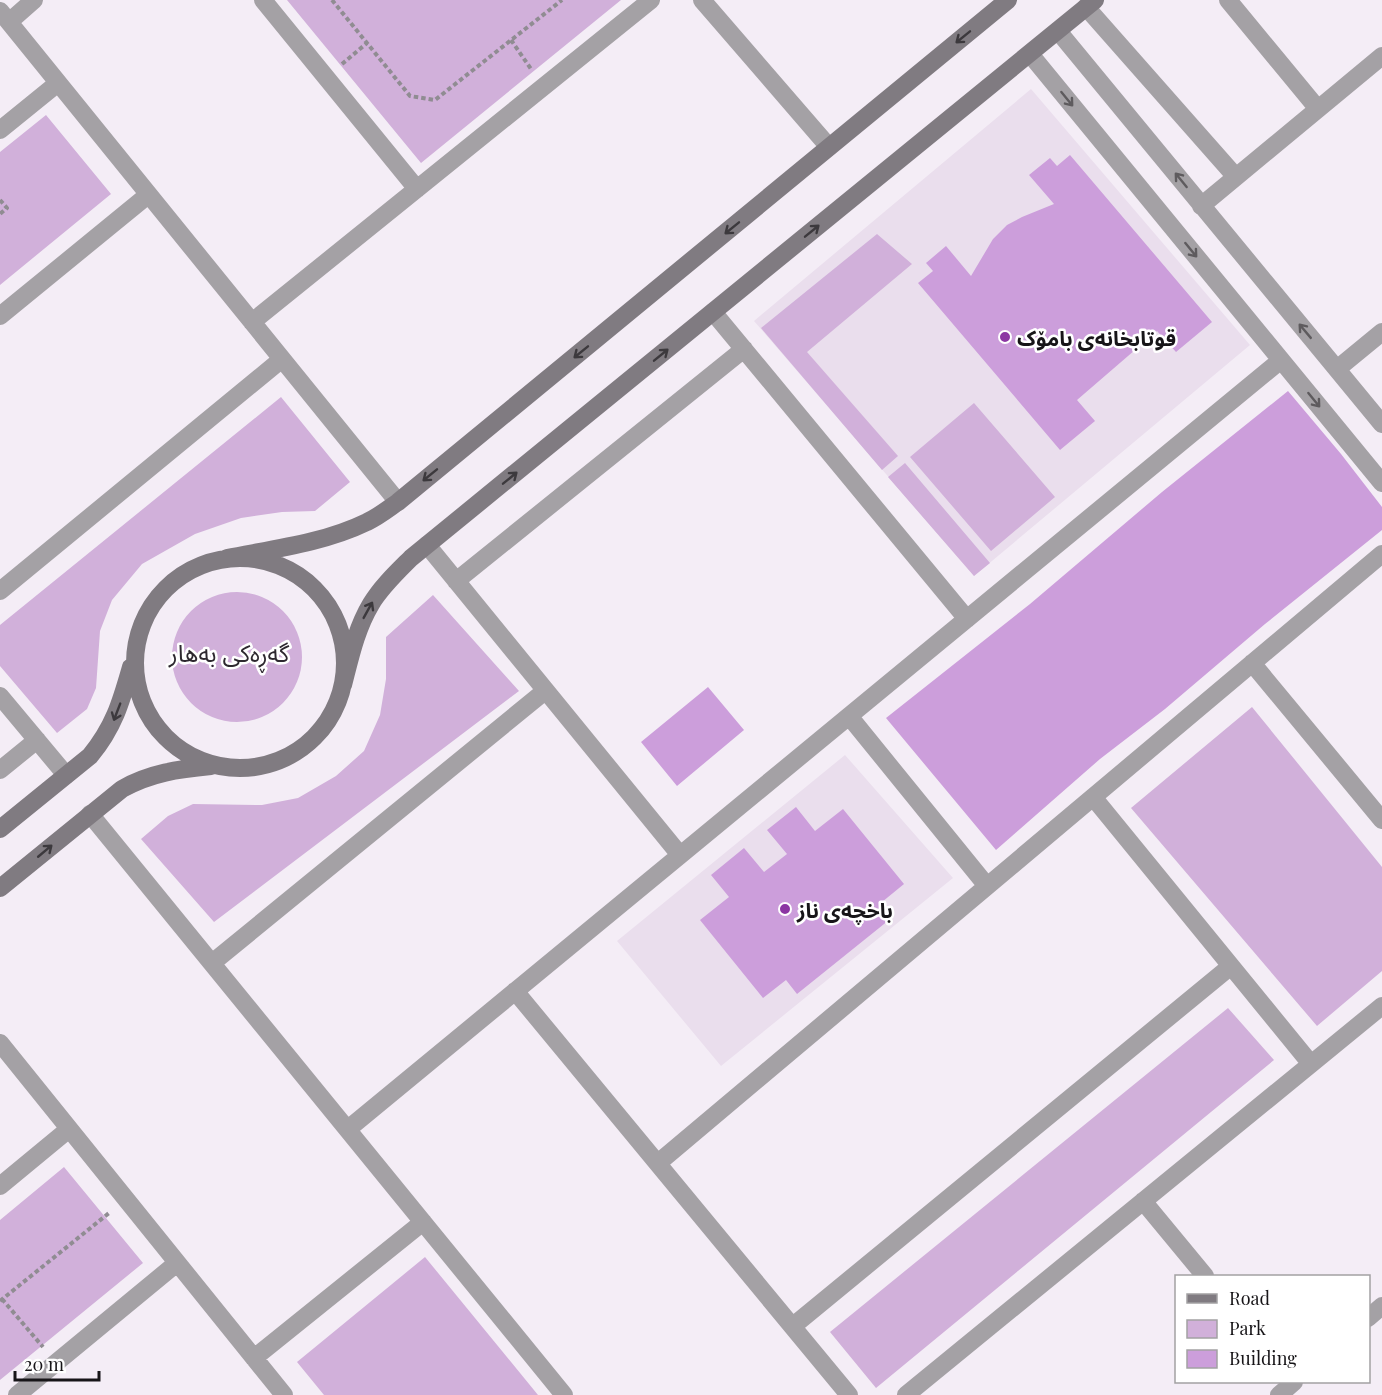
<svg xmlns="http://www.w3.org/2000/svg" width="1382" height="1395" viewBox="0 0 1382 1395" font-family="'Playfair Display','Noto Sans Arabic',serif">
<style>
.built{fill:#eadeed}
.green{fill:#d1b0da}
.building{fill:#cc9edb}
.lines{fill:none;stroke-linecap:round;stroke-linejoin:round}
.path{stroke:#908c92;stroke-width:4;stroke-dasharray:4.5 3;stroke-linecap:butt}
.street{stroke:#a4a1a5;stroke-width:18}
.secondary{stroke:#807b81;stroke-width:18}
.oneway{stroke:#3c393d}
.oneway2{stroke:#5e5b5e}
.poi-dot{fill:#8c36a3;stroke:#fff;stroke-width:2}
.labels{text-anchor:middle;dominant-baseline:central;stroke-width:5;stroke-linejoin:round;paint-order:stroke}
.poi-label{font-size:21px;font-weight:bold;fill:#171518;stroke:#fff;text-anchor:start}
.quarter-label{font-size:24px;fill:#2d282f;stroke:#fff}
</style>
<rect width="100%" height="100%" fill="#f4edf6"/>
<path class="built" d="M1031 89 1250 345 974 576 754 321Z
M845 755 953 878 721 1066 617 941Z"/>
<path class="green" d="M287 0H621L421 163Z
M46 115 111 194 0 285V152Z
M877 234 912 264 807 352 898 456 882 470 761 328Z
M281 397 350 482 315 511 282 512 241 518 195 534 142 564 112 600 100 631 96 688 87 709 57 733 0 666V625Z
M974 403 1055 497 991 551 910 457Z
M905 463 990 563 974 576 888 477Z
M172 657a65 65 0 1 1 130 0a65 65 0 1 1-130 0Z
M433 595 519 691 214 922 141 839 168 816 193 804 262 805 298 798 336 776 364 751 380 715 386 679V637Z
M1252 707 1382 867V971L1317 1026 1131 808Z
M1228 1008 1274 1060 876 1388 830 1332Z
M64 1167 143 1263 0 1380V1220Z
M425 1257 538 1395H324L297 1362Z"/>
<path class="building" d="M1070 155 1212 322 1176 352 1157 331 1077 400 1095 421 1060 450 918 283 933 271 926 263 946 246 971 276 993 239 1007 225 1022 217 1054 204 1029 175 1050 158 1057 166Z
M1288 391 1341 454 1382 507V530L1265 624 1165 709 1100 759 996 850 886 718 1030 604 1162 492Z
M708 687 744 730 677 786 641 742Z
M796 807 815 831 843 809 904 884 882 902 894 916 797 994 786 980 763 998 700 920 729 897 711 875 744 848 764 872 787 854 767 830Z"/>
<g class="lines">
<path class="path" d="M332 0 410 96 435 100 562 0
M511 40 531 69
M342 64 367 43
M0 200 7 208 0 214
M2 1299 43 1347
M0 1301 109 1213"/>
<path class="street" d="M263 0 417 189
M702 0 829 147
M1228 0 1318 109
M1086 7 1236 177
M0 11 398 502
M9 22 34 0
M1058 31 1382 424
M1030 54 1382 483
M0 130 58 83
M1201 206 1382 56
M713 312 967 619
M0 316 148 195
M252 322 651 0
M1337 369 1382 332
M427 545 680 855
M456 581 744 349
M0 591 282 359
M1252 663 1382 820
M0 696 66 775
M849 716 987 886
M0 770 37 740
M1093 797 1311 1064
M90 814 564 1395
M212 963 545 691
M515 991 849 1395
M0 1043 284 1395
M348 1129 1281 360
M658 1163 1382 554
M0 1186 69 1129
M1143 1201 1205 1276
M1368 1318 1382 1306
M793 1326 1231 966
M254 1358 423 1222
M17 1395 177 1263
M906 1395 1382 1006
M1279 1395 1294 1382"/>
<path class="secondary" d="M135 663a105 105 0 1 1 210 0a105 105 0 1 1-210 0Z
M227 558C273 549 324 543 367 522 378 517 388 509 398 502L1008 0
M343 685C350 658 356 629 371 604 381 587 397 572 411 558L1095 0
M0 829 90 756C114 727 121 702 131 667
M0 888 122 789C150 773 179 769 211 766"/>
</g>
<defs><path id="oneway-shaft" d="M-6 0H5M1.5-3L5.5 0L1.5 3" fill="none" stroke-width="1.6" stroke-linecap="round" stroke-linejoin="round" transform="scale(1.5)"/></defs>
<g class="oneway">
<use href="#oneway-shaft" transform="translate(963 37) rotate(141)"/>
<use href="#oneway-shaft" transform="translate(732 228) rotate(141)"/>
<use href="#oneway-shaft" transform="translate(812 231) rotate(-39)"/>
<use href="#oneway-shaft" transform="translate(581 352) rotate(141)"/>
<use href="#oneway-shaft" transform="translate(661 355) rotate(-39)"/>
<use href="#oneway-shaft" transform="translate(430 475) rotate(141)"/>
<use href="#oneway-shaft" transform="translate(510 478) rotate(-39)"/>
<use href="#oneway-shaft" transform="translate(368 610) rotate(-61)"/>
<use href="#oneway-shaft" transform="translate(117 712) rotate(111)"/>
<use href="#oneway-shaft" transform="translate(45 851) rotate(-40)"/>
</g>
<g class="oneway2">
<use href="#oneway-shaft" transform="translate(1067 99) rotate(51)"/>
<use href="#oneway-shaft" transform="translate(1181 180) rotate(-129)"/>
<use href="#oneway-shaft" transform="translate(1191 250) rotate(51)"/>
<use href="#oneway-shaft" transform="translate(1305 331) rotate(-130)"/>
<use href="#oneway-shaft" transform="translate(1314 400) rotate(51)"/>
</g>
<g class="poi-dot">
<circle cx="1005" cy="337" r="6"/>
<circle cx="785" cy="909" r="6"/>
</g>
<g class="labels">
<g class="poi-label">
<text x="1017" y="337">قوتابخانەی بامۆک</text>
<text x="797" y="909">باخچەی ناز</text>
</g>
<g class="quarter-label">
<text x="229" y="652">گەڕەکی بەهار</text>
</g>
</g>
<rect x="1175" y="1275" width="195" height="108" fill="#ffffff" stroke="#a2a1a3" stroke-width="1.5"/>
<rect x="1187" y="1294" width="30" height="9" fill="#807b81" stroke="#a2a1a3" stroke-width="1.5"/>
<text x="1229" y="1305" font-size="18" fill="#171518">Road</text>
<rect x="1187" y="1320" width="30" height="18" fill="#d1b0da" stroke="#a2a1a3" stroke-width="1.5"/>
<text x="1229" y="1335" font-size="18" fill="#171518">Park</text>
<rect x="1187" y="1350" width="30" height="18" fill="#cc9edb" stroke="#a2a1a3" stroke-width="1.5"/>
<text x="1229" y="1365" font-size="18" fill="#171518">Building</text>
<path d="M15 1371v9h84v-9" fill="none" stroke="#171518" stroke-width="3"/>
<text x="24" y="1371" font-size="18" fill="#171518" stroke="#ffffff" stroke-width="4.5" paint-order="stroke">20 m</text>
</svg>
